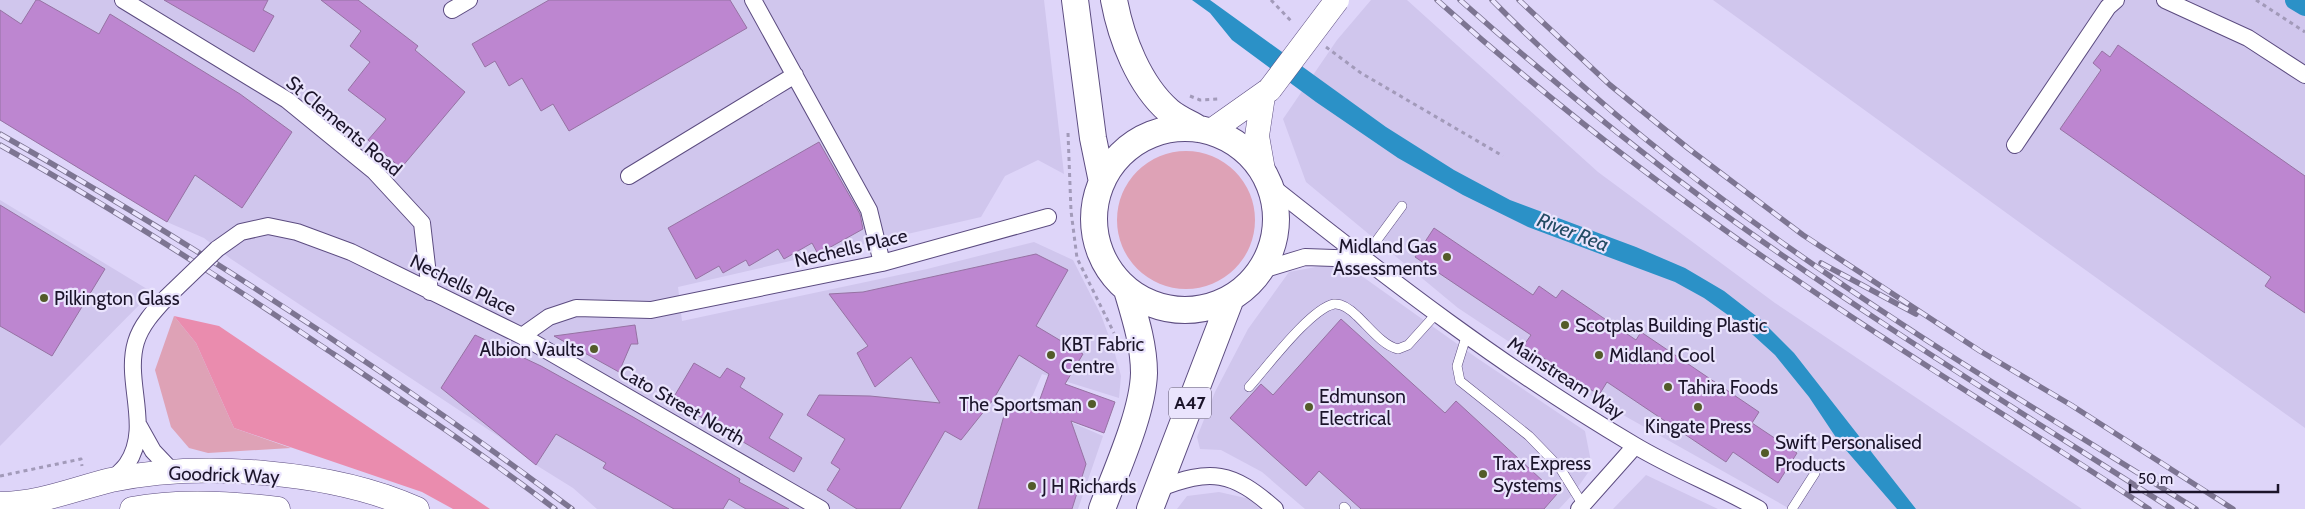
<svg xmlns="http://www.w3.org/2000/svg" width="2305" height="509" viewBox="0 0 2305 509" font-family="Cabin,sans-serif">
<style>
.built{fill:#d0c6ed}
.green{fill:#dea2b6}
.forest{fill:#ea8cae}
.water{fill:#2b91c7}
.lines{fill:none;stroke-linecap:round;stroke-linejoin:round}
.canal{stroke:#2b91c7;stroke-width:20}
.building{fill:#bd86d0;stroke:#9672a3}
.lane-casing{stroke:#5c4c80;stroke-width:10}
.street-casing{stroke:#5c4c80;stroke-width:18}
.secondary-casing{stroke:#5c4c80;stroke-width:25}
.primary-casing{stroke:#5c4c80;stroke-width:28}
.path{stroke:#a29ab9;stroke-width:3;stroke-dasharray:4 4;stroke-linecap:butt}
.lane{stroke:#fff;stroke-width:9}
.street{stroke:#fff;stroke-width:16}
.secondary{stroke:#fff;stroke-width:24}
.primary{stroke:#fff;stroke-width:26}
.rail-casing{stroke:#7d7592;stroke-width:5.5}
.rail{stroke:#eae4fd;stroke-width:4;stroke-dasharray:11;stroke-linecap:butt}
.street-bridge-casing{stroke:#5c4c80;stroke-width:18;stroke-linecap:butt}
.secondary-bridge-casing{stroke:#5c4c80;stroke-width:25;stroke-linecap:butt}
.street-bridge{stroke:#fff;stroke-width:16}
.secondary-bridge{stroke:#fff;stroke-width:24}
.poi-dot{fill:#535b29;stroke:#eae4fd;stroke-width:2}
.labels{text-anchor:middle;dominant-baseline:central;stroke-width:4.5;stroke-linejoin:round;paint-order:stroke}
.shield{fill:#eae4fd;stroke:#595269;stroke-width:1}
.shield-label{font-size:18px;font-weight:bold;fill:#1b142a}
.street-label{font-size:19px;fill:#1b142a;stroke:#eae4fd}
.poi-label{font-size:19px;fill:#1b142a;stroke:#eae4fd;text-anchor:start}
.water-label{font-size:20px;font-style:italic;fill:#234b63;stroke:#eae4fd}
</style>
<rect width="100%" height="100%" fill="#ded5f9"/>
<path class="built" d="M0 0H1044L1064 174 1038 160 1005 176 981 217 678 287 682 321 927 269 1034 242 1073 260 1101 315 1114 350 1121 376 1119 398 1042 374 1029 404 1103 436 1078 509H597L573 488 536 465 498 436 231 259 204 238 167 222 0 120Z
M1371 0H1407L1598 172 1775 303 2082 509H1790L1600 402 1458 308 1306 182 1283 119 1337 40Z
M1713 0H2305V428L2030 230Z
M0 200 152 292 0 446Z
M1342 262 1477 358 1585 431 1592 467 1573 494 1559 509H1305L1262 472 1221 450 1200 449 1197 437 1215 392 1248 329 1289 272Z
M1646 475 1718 509H1613Z
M1219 492 1250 499 1260 509H1177L1187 496Z"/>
<path class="green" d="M1117 220a69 69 0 1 1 138 0a69 69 0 1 1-138 0Z
M174 316 196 343 234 428 291 448 208 453 189 448 171 427 155 370Z"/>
<path class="forest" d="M174 316 219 326 490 509H453L422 492 234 428 196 343Z"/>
<path class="water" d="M1192 0H1210L1386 127 1454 170 1510 200 1636 247 1685 268 1724 291 1760 319 1794 353 1916 509H1897L1839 442 1809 397 1775 355 1742 325 1704 298 1675 282 1528 227 1463 195 1398 158 1316 102 1232 40 1210 13Z"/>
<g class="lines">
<path class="canal" d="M2295 0 2305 6"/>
</g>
<path class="building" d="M36 0H39L99 34 110 14 240 94 292 132 242 208 195 175 167 222 0 120V10L21 24Z
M164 0H268L263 10 274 16 254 52Z
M321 0H358L418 46 415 50 465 92 401 168 368 140 386 119 348 90 370 62 350 46 361 31Z
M549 0H730L747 28 569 131 553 104 541 111 522 78 509 86 495 61 485 67 472 44Z
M2118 45 2305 176V313L2265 286 2271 277 2060 129 2101 70 2093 63 2102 51 2110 57Z
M819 142 860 214 863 229 818 254 812 243 784 259 778 249 749 266 746 260 723 273 719 266 696 279 668 228Z
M0 205 105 269 52 356 0 326Z
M1434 228 1533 295 1539 286 1556 298 1562 290 1636 340 1641 332 1759 412 1752 423 1797 453 1778 483 1733 452 1726 462 1607 382 1599 395 1524 345 1531 335 1415 257Z
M1036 254 1068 270 1036 326 1083 354 1065 384 1115 402 1104 433 1071 421 1086 464 1072 509H978L1008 401 1036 410 1049 374 1019 355 993 400 961 440 945 431 900 509H857L827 490 840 469 831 463 845 439 807 415 819 395 870 396 940 403 911 357 875 387 857 353 868 346 829 294 863 292Z
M1341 319 1445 413 1456 401 1557 494 1544 509H1361L1319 471 1306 486 1230 418 1261 384 1273 395Z
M635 325 638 344H631L619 372 554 336Z
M475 335 541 366 633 417 740 479 739 482 789 509H746L729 499 723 509H674L603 468 606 463 556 434 536 465 441 388Z
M694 363 720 378 727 368 745 378 740 387 783 414 769 438 802 458 794 472 672 400Z"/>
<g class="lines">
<g class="lane-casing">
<path id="lane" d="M1363 259 1402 206
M1466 337 1457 366 1460 381 1529 436 1560 468 1583 505
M1249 387C1267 367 1310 309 1334 304 1343 303 1351 310 1357 316 1368 326 1383 346 1398 349L1408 345 1436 314
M1344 507 1346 509
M1792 509 1815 473"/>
</g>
<g class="street-casing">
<path id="street" d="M123 0 287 100 374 171 422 223 430 292
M753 0 869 210 882 263
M2165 0 2248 38 2305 75
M452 10 469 0
M2015 145 2108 7 2116 0
M629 176 795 75
M1270 185C1387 278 1505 369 1634 445 1674 469 1718 486 1759 509
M217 249 241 232 268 226 297 232 351 252 522 336 549 317 576 308 651 310 882 263 1048 217
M1262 270 1305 257 1363 259
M522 336 821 509
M139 426 153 451 172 471
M111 481C116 475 123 470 127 464 152 427 124 382 136 342 141 325 154 311 166 298
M1158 489C1211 468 1232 471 1275 509
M1579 509 1635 446"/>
</g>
<g class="secondary-casing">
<path id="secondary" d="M1211 131 1269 90
M1263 170 1257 136 1263 96
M0 504C39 504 74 489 111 480 202 461 333 471 417 509
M132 509C179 500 231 503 278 509"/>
</g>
<g class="primary-casing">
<path id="primary" d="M1075 0 1093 138 1102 182
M1114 0C1121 38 1139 85 1169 111 1177 118 1189 123 1199 129
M1094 219a91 91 0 1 1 182 0a91 91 0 1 1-182 0Z
M1102 509C1116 471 1143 413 1144 373 1144 345 1135 317 1127 290
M1150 509 1231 298"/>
</g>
<path class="path" d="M1271 0 1293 23
M2256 0 2305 32
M1326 47 1361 73 1503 156
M1190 96 1200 100 1218 99
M1068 133 1071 211 1077 258 1114 333
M0 476 81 459 82 466"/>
<use href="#lane" class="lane"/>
<use href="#street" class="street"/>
<use href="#secondary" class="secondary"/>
<use href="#primary" class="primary"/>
<g class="rail-casing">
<path id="rail" d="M1437 0C1548 100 1667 192 1791 276 1908 357 2031 430 2149 509
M1460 0C1541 72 1625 141 1713 206 1861 314 2018 410 2172 509
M1492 0C1696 208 1951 356 2196 509
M1519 0 1610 85 1689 149 1803 235 1980 351 2071 405 2233 509
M0 134C198 246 390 373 572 509
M0 145C111 207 218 276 323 347 402 400 480 452 555 509
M1821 263 1916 314"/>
</g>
<use href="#rail" class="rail"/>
<g class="street-bridge-casing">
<path id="street-bridge" d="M166 298 217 249"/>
</g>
<g class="secondary-bridge-casing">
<path id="secondary-bridge" d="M1270 89 1337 0"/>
</g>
<use href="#street-bridge" class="street-bridge"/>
<use href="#secondary-bridge" class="secondary-bridge"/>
</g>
<g class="poi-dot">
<circle cx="1447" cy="257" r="5"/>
<circle cx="44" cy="298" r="5"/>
<circle cx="1565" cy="325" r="5"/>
<circle cx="594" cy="349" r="5"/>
<circle cx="1051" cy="355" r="5"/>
<circle cx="1599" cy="355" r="5"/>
<circle cx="1668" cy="387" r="5"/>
<circle cx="1092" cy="404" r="5"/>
<circle cx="1309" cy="407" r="5"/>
<circle cx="1698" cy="407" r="5"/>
<circle cx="1765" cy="453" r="5"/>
<circle cx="1483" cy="474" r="5"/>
<circle cx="1032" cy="486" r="5"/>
</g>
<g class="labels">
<rect class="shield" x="1169" y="387.5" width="42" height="31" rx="4"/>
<g class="shield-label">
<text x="1190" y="403">A47</text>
</g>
<g class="street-label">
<text transform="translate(344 126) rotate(40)">St Clements Road</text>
<text transform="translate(851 248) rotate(-13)">Nechells Place</text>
<text transform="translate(463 285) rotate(26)">Nechells Place</text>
<text transform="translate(1566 378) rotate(33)">Mainstream Way</text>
<text transform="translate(682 405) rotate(30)">Cato Street North</text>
<text transform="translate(224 475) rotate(2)">Goodrick Way</text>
</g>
<g class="poi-label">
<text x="1437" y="246" text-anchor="end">Midland Gas<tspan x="1437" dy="22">Assessments</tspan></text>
<text x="54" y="298">Pilkington Glass</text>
<text x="1575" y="325">Scotplas Building Plastic</text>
<text x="1061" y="344">KBT Fabric<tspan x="1061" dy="22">Centre</tspan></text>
<text x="584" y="349" text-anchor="end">Albion Vaults</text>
<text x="1609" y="355">Midland Cool</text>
<text x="1678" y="387">Tahira Foods</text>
<text x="1319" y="396">Edmunson<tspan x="1319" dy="22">Electrical</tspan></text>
<text x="1082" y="404" text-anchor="end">The Sportsman</text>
<text x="1698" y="426" text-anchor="middle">Kingate Press</text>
<text x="1775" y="442">Swift Personalised<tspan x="1775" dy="22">Products</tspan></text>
<text x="1493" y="463">Trax Express<tspan x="1493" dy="22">Systems</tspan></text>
<text x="1042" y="486">J H Richards</text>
</g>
<g class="water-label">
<text transform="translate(1573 232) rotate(21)">River Rea</text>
</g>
</g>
<path d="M2130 484v8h148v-8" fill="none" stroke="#1b142a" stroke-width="2.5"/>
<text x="2138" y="484" font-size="15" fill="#1b142a" stroke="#eae4fd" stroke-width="4" paint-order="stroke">50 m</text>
</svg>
